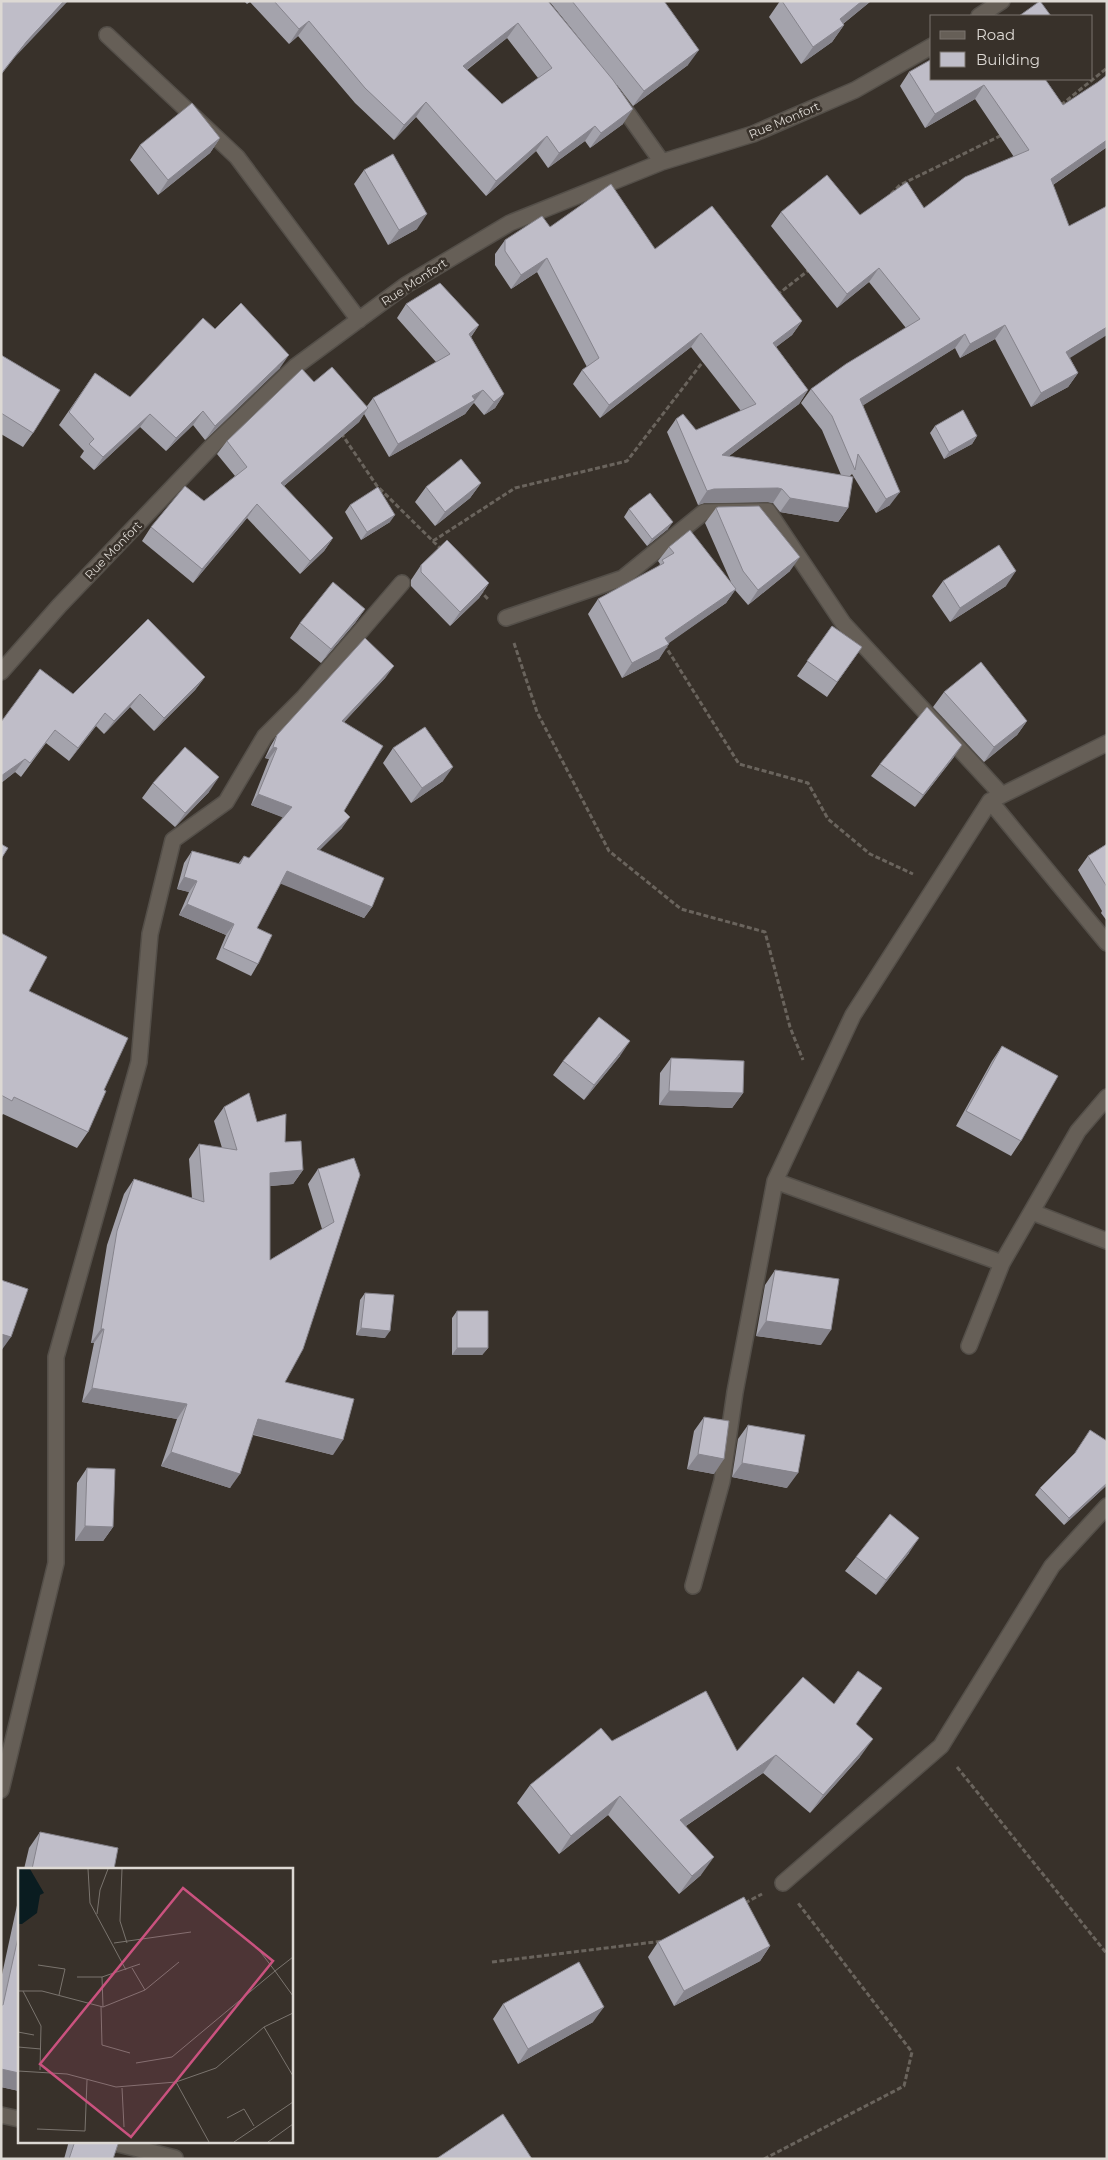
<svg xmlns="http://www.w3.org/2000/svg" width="1108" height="2160" viewBox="0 0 1108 2160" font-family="Montserrat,sans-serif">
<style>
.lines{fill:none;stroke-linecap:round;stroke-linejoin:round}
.street-casing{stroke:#544f49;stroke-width:18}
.path{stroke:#6a645d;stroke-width:3;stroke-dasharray:5 2.5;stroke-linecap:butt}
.street{stroke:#665f57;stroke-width:15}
.wall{fill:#a4a3ac;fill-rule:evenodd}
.shaded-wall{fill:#86848c}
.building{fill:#bfbdc8;stroke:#86848c;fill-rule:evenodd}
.labels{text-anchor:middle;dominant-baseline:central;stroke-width:5;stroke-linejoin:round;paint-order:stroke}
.street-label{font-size:12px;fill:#ddd9d4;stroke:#38312a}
.inset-road{fill:none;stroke:#7a746e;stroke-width:1}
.view{fill:#ca527f;fill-opacity:0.15;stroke:#ca527f;stroke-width:2.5}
.inset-edge{fill:none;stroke:#ddd9d4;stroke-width:2.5}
</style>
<rect width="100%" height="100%" fill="#38312a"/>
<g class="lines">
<g class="street-casing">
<path id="street" d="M979 16 1002 1
M107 35 237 157 359 320
M618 100 662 162
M506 618 623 578 704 512 768 511 843 623 1002 795
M1 672 59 606 215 443 296 366 406 285 510 223 662 162 753 134 855 90 932 46
M990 801 1107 943
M775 1181 1002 1263
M1032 1212 1107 1241
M969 1346 1002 1263 1078 1131 1107 1097
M693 1586 722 1481 735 1392 775 1181 853 1015 990 801 1107 743
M1 1790 56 1563V1357L139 1062 150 934 173 840 226 802 265 736 304 697 402 583
M783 1883 941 1746 1052 1566 1107 1506
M1 2115 19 2119
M106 2141 175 2158"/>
</g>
<path class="path" d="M1061 105 1107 68
M891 194 900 185 1004 134
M777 295 809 270
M341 433 377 486 441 549
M433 541 515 488 627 461 705 359
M479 590 489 600
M514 643 537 712 609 851 681 909 765 932 790 1027 803 1060
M664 644 739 764 808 783 828 819 870 854 913 874
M957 1767 1107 1954
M745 1903 762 1894
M492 1962 663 1941
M764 2159 904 2086 912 2052 798 1903"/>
<use href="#street" class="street"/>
</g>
<path class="wall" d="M244 1H548L592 54 549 1H664L688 65 633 106 617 85 623 124 590 148 585 141 548 168 536 151 486 196 416 117 394 140 355 103 298 36 289 44 250 2 247 4ZM507 38 538 78 502 104 467 70Z
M780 1H871L843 24 844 25 832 42 801 64 769 17Z
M909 72 1045 79 1063 105 1107 147 1053 185 1070 358 1078 373 1068 387 1031 407 995 339 960 358 955 348 863 405 890 505 876 513 852 474 850 476 848 508 838 522 780 512 773 503 768 502 704 503 698 505 667 432 676 419 696 430 741 411 691 347 600 418 573 384 582 370 587 367 537 272 511 289 495 265V254L505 240 550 227 655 249 802 321 792 335 776 347 808 390 799 404 729 456 841 475 822 430 801 403 811 389 906 328 869 282 837 308 771 226 781 212 860 215 924 208 1014 157 975 99 925 128 900 86Z
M220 138 210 153 158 195 130 160 140 145Z
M364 170 417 229 388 245 354 184Z
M406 304 479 325 471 337 504 394 495 408 484 415 474 403 472 405 465 414 389 457 364 414 359 422 284 486 333 538 324 551 300 574 247 518 193 583 142 541 151 527 204 501 235 476 217 454 227 441 314 382 367 406 373 398 436 362 397 318Z
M215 329 280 368 205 440 193 425 166 451 140 427 94 470 80 457 84 451 59 425 95 373 130 397Z
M1 355 33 433 23 447 1 434Z
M935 426 977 436 972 444 944 459 930 433Z
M481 483 470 498 435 526 415 502 426 487Z
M350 505 390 522 361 540 345 512Z
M716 508 790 571 748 605 735 590 726 603 668 643 659 659 622 678 588 614 598 599 658 567 660 564 658 561 669 547 731 582 705 523Z
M629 509 668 529 647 546 624 517Z
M421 565 489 583 479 598 450 626 411 586V580Z
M943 581 1006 586 950 622 932 596Z
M365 609 355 623 321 663 290 638 300 623Z
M832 626 862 647 827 697 797 676Z
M205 677 195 690 154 731 130 707 104 734 96 726 69 761 46 743 21 777 15 772 1 783V722L73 694Z
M386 677 344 722V811L342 828 319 850 372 907 364 918 281 883 257 928 258 964 251 976 216 959 226 935 179 915 189 892 177 889 184 863 192 851 238 864 244 856 249 858 283 817 251 805 269 759 265 758 270 747 277 735Z
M944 692 1027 721 1017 735 984 762 933 707Z
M393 748 443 781 411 803 383 763Z
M954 757 915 807 871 776 880 764Z
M153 783 209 792 175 827 142 798Z
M1107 844V921L1101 913 1102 911 1078 870 1088 856Z
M1 933 29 991 104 1090 88 1132 77 1148 3 1114 1 1116Z
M1002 1046 1021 1141 1011 1156 956 1126 992 1061Z
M620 1056 584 1100 553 1075 563 1061Z
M671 1058 743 1093 732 1108 659 1105 660 1073Z
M224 1107 257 1122 285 1142 303 1170 293 1184 270 1186V1260L322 1229 308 1184 318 1169 354 1158 285 1382 333 1455 253 1435 230 1488 161 1466 177 1419 82 1402 94 1343H91L107 1245 124 1194 134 1179 192 1198 189 1159 199 1144 222 1148 214 1121Z
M775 1270 821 1345 756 1336 765 1285Z
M365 1293 385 1338 356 1335 360 1300Z
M457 1311 488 1348 482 1355H452V1318Z
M704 1417 714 1474 687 1469 694 1431Z
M748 1425 787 1488 732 1477 738 1439Z
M87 1468 113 1527 103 1541H75L77 1483Z
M1107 1485 1064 1525 1035 1495 1040 1488Z
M909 1553 876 1595 845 1571 856 1557Z
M856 1724 860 1757 810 1813 763 1773 686 1826 701 1875 679 1894 608 1815 559 1854 517 1803 530 1785 612 1741 737 1751Z
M40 1832 114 1869H24L29 1848Z
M19 1896V2091L1 2087V1979Z
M658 1942 770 1946 760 1961 674 2006 648 1957Z
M503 2004 593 2022 518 2064 493 2019Z
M69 2141H119L113 2159H64Z"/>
<path class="shaded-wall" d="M64 1H68L15 57 1 75V74L27 41Z
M862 1H871L828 36 840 19Z
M309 21 298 36 289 44 299 29Z
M518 23 507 38 452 81 463 66Z
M844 25 832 42 801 64 813 47Z
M699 50 688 65 633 106 644 91Z
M984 85 975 99 925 128 935 114Z
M426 102 416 117 394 140 404 125Z
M633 109 623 124 590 148 601 133Z
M595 126 585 141 548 168 559 153Z
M547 136 536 151 486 196 496 181Z
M220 138 210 153 158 195 168 180Z
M1107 140V147L1041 193 1051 179Z
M427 214 417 229 388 245 399 230Z
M547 258 537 272 511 289 521 275Z
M879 268 869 282 837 308 847 294Z
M802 321 792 335 763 357 773 343Z
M479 325 469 339V334Z
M1005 325 995 339 960 358 970 344Z
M1107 327V335L1057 366 1066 352Z
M701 333 691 347 600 418 609 405Z
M965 334 955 348 851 413 860 399Z
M289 355 280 368 205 440 215 426Z
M1078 373 1068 387 1031 407 1041 393Z
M483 390 465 414 389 457 398 444Z
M808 390 799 404 713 468 722 455Z
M504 394 495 408 484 415 494 402Z
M368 408 359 422 272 496 281 483Z
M203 411 193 425 166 451 176 438Z
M150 414 140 427 94 470 103 457Z
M977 436 972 444 944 459 949 452Z
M481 483 470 498 435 526 445 512Z
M778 488 782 489 773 503 768 502 704 503 698 505 707 491 714 489Z
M900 492 890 505 876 513 886 499Z
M790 498 848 508 838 522 780 512Z
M257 504 247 518 193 583 202 569Z
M395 515 390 522 361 540 367 532Z
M673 522 668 529 647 546 652 539Z
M333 538 324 551 300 574 310 561Z
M800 557 790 571 748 605 758 590Z
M1016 571 1006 586 950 622 960 608Z
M489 583 479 598 450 626 460 612Z
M736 589 726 603 662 648 669 644 659 659 622 678 632 663 665 638Z
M365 609 355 623 321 663 331 649Z
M394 666 386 677 335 732 342 721Z
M205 677 195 690 154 731 164 718Z
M140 694 130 707 104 734 114 721Z
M105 713 96 726 69 761 78 748Z
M1027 721 1017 735 984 762 994 747Z
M962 745 954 757 915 807 923 795Z
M273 747 277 748 269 759 265 758Z
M25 759 15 772 1 783V776Z
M453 767 443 781 411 803 422 788Z
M219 777 209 792 175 827 185 813Z
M258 794 292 807 284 818 251 805Z
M350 817 342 828 309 861 317 849Z
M287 871 372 907 364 918 279 883Z
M184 877 197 881 189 892 177 889Z
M187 904 234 924 226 935 179 915Z
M630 1041 620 1056 584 1100 594 1085Z
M669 1091 743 1093 732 1108 659 1105Z
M303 1170 293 1184 260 1187 270 1173Z
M766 1321 831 1330 821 1345 756 1336Z
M361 1328 390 1331 385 1338 356 1335Z
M101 1329H104L94 1343H91Z
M1 1334 11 1337 1 1351Z
M457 1348H488L482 1355H452Z
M92 1388 187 1404 177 1419 82 1402Z
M258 1419 343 1440 333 1455 248 1433Z
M171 1452 240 1474 230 1488 161 1466Z
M698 1454 724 1459 714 1474 687 1469Z
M742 1463 798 1473 787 1488 732 1477Z
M1107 1483V1485L1064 1525 1069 1518Z
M85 1526 113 1527 103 1541H75Z
M919 1538 909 1553 876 1595 886 1580Z
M873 1739 860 1757 810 1813 823 1795Z
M776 1755 763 1773 668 1838 680 1820Z
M620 1796 608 1815 559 1854 571 1836Z
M714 1857 701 1875 679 1894 692 1876Z
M770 1946 760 1961 674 2006 684 1991Z
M604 2007 593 2022 518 2064 528 2049Z
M1 2069 19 2073V2091L1 2087Z"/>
<path class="building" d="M1 1H64L27 41 1 74Z
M274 1H548L613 80 633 109 601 133 595 126 559 153 547 136 496 181 426 102 404 125 365 88 309 21 299 29ZM518 23 552 68 502 104 463 66Z
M572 1H664L699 50 644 91Z
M782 1H862L840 19 844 25 813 47Z
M1040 1 1051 16H1019Z
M932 59V79H1045L1063 105 1098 82 1107 75V140L1051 179 1069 226 1107 206V327L1066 352 1078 373 1041 393 1005 325 970 344 965 334 860 399 900 492 886 499 858 454 855 470 832 416 811 389 846 364 920 319 879 268 847 294 781 212 827 175 860 215 907 182 924 208 965 177 1029 150 984 85 935 114 909 72Z
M192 103 220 138 168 180 140 145Z
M393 154 427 214 399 230 364 170Z
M611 184 655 249 712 206 802 321 773 343 808 390 722 455 853 477 848 508 790 498 782 489 778 488 714 489 707 491 676 419 683 414 696 430 756 404 701 333 609 405 582 370 599 358 547 258 521 275 505 251V240L542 216 550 227Z
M440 283 479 325 469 334 504 394 494 402 483 390 472 396 475 400 398 444 373 398 450 354 406 304Z
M241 303 289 355 215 426 203 411 176 438 150 414 103 457 89 444 94 439 69 412 95 373 130 397 203 318 215 329Z
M1 355 60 390 33 433 1 413Z
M332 367 368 408 281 483 333 538 310 561 257 504 202 569 151 527 185 486 204 501 247 467 227 441 302 369 314 382Z
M963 410 977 436 949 452 935 426Z
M461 459 481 483 445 512 426 487Z
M378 487 395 515 367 532 350 505Z
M650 493 673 522 652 539 629 509Z
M759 506 800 557 758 590 743 571 716 508 718 507Z
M690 530 736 589 665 638 669 644 632 663 598 599 664 563 662 560 674 553 669 547Z
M447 540 489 583 460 612 421 572V565Z
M999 545 1016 571 960 608 943 581Z
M333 582 365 609 331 649 300 623Z
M148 619 205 677 164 718 140 694 114 721 105 713 78 748 55 730 30 763 25 759 1 776V722L40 669 73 694Z
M832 626 862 647 837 682 807 661Z
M365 638 394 666 342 721 383 746 344 811 350 817 317 849 384 878 372 907 287 871 257 928 272 935 258 964 223 948 234 924 187 904 197 881 184 877 192 851 240 864 244 856 249 858 292 807 258 794 277 748 273 747 277 735Z
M981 662 1027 721 994 747 944 692Z
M927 707 962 745 923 795 880 764Z
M425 727 453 767 422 788 393 748Z
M185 747 219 777 185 813 153 783Z
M1 844 8 848 1 859Z
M1107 844V887L1088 856Z
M1 933 47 957 29 991 128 1038 104 1090 106 1091 88 1132 14 1097 12 1101 1 1095Z
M599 1017 630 1041 594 1085 563 1061Z
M1002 1046 1058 1076 1021 1141 966 1111Z
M671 1058 744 1061 743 1093 669 1091Z
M249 1093 257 1122 286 1114 285 1142 301 1141 303 1170 270 1173V1260L334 1222 318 1169 354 1158 360 1175 303 1349 285 1382 354 1399 343 1440 258 1419 240 1474 171 1452 187 1404 92 1388 104 1329H101L117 1231 134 1179 204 1202 199 1144 237 1150 224 1107Z
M775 1270 839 1279 831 1330 766 1321Z
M1 1280 28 1289 11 1337 1 1334Z
M365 1293 394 1295 390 1331 361 1328Z
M457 1311H488V1348H457Z
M704 1417 729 1421 724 1459 698 1454Z
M748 1425 805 1435 798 1473 742 1463Z
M1090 1430 1107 1441V1483L1069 1518 1040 1488 1075 1453Z
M87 1468 115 1469 113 1527 85 1526Z
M890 1514 919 1538 886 1580 856 1557Z
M858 1671 882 1688 856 1724 873 1739 823 1795 776 1755 680 1820 714 1857 692 1876 620 1796 571 1836 530 1785 601 1728 612 1741 706 1691 737 1751 803 1677 834 1704Z
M40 1832 118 1848 114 1869H32Z
M744 1897 770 1946 684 1991 658 1942Z
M19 1933V2073L1 2069V2005H3Z
M579 1962 604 2007 528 2049 503 2004Z
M503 2114 532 2159H436Z
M75 2141H119L113 2159H69Z"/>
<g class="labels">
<g class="street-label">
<text transform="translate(784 120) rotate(-23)">Rue Monfort</text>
<text transform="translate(414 282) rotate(-33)">Rue Monfort</text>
<text transform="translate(113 550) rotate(-46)">Rue Monfort</text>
</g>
</g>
<g transform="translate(18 1868)">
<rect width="275" height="275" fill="#38312a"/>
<path d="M0 1H12L26 25 22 27 19 45 4 56H0Z" fill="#0a1c20"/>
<path class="inset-road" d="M70 1 72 35 108 102M104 1 102 53 109 75M79 46 82 22 90 1M96 75 173 64M275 89 257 103 275 128M20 97 47 101 41 127M114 100 127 122M59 109H84M0 123H24L85 139 127 122 161 94M5 123 23 158 22 202M83 138 84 177 112 185M85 139 84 109 122 96M246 159 275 208M0 164 16 167M0 179 23 181M118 195 154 189 257 103 241 82M0 203 49 206 98 219 158 214 198 200 246 159 275 145M158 214 191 274M104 220 106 259M209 250 226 241 236 258M19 261 67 263 69 212M216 274 275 234M250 274 275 256"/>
<path class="view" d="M165 20 255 93 113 269 22 196Z"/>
<rect width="275" height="275" class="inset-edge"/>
</g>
<rect width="1108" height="2160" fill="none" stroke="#ddd9d4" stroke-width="5"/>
<rect x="930" y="15" width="162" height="65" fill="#38312a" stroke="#7a746e"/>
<rect x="940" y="31" width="25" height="8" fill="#665f57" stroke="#7a746e"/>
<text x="976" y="40" font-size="15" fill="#ddd9d4">Road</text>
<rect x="940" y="52" width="25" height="15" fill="#bfbdc8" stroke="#7a746e"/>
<text x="976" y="65" font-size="15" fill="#ddd9d4">Building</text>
</svg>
